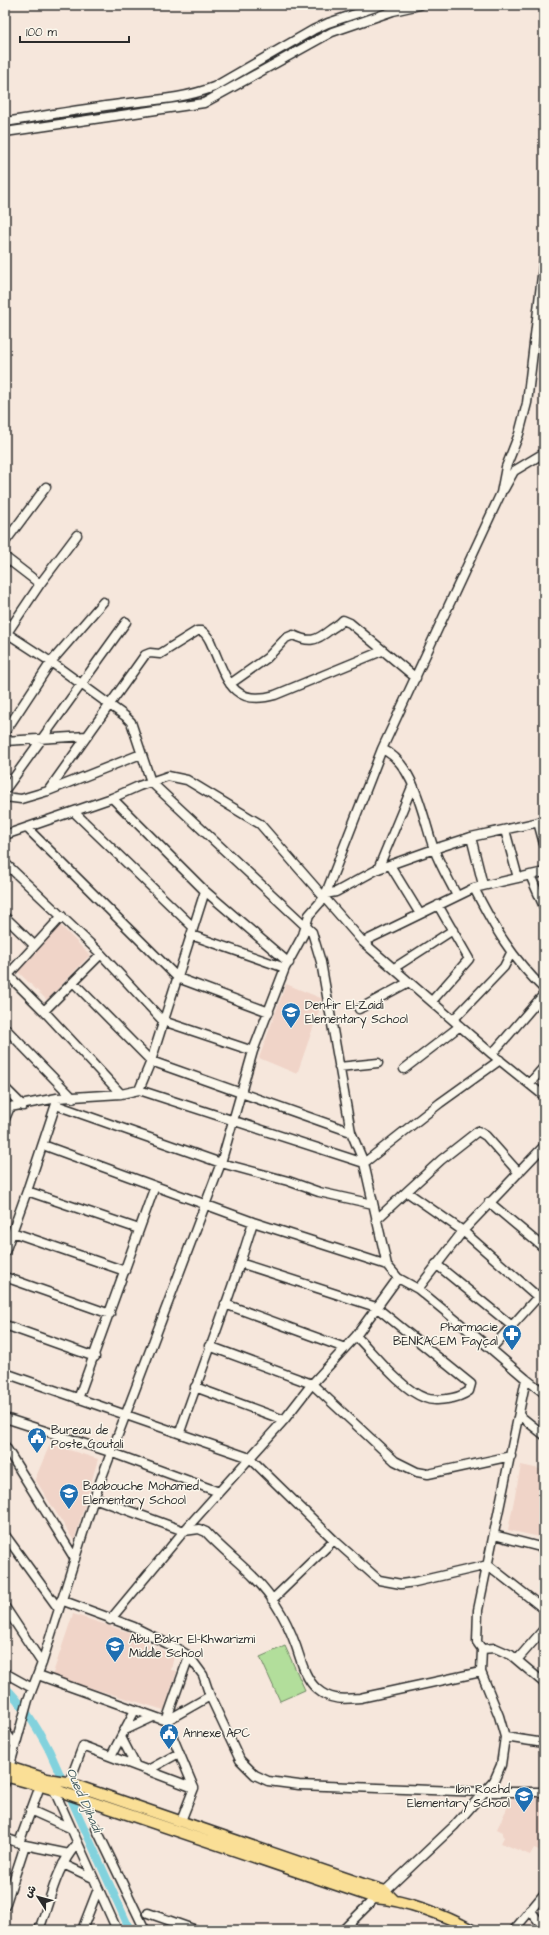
<svg xmlns="http://www.w3.org/2000/svg" width="549" height="1935" viewBox="0 0 549 1935" font-family="'Architects Daughter','Playpen Sans Arabic',sans-serif">
<style>
.built{fill:#f0d4c8}
.green{fill:#b2de9b;stroke:#6e8463}
.lines{fill:none;stroke-linecap:round;stroke-linejoin:round}
.canal{stroke:#82d2dd;stroke-width:8}
.minor-casing{stroke:#2b2b2b;stroke-width:11}
.major-casing{stroke:#2b2b2b;stroke-width:13}
.minor{stroke:#fbf7ec;stroke-width:8}
.major{stroke:#fadf96;stroke-width:10}
.labels{text-anchor:middle;dominant-baseline:central;stroke-width:3;stroke-linejoin:round;paint-order:stroke}
.poi-label{font-size:12px;fill:#2b2b2b;stroke:#fbf7ec;text-anchor:start}
.water-label{font-size:13px;font-style:italic;fill:#455d60;stroke:#fbf7ec}
</style>
<rect width="100%" height="100%" fill="#f6e7dc"/>
<filter id="ink" filterUnits="userSpaceOnUse"><feTurbulence type="fractalNoise" baseFrequency=".025" numOctaves="2"/><feDisplacementMap in="SourceGraphic" scale="8" xChannelSelector="R" yChannelSelector="G"/><feConvolveMatrix kernelMatrix="1 2 1 2 8 2 1 2 1" color-interpolation-filters="sRGB"/></filter>
<g filter="url(#ink)">
<path class="built" d="M60 925 90 955 47 1000 16 970Z
M286 984 323 999 297 1074 259 1058Z
M50 1444 98 1459 74 1541 35 1479Z
M521 1465 544 1470V1538L508 1530Z
M73 1614 137 1635 139 1640 174 1656 171 1670 177 1671 164 1710 52 1676Z
M513 1796H544V1852L534 1848 530 1855 501 1843 504 1837 502 1835 503 1832 497 1829Z"/>
<path class="green" d="M285 1646 305 1690 280 1701 260 1657Z"/>
<g class="lines">
<path class="canal" d="M5 1687C24 1705 37 1727 49 1750L130 1930"/>
<g class="minor-casing">
<path id="minor" d="M5 122C43 116 82 109 121 104 153 100 183 99 214 87L313 30 328 23 382 5
M5 132 204 103 332 32 393 11 420 5
M504 489 514 471 544 453
M5 542 46 487
M5 557 40 584
M5 632 51 662 103 602
M5 636 40 584 77 535
M230 684 267 658 286 638 293 635C309 643 316 641 330 630 335 626 339 625 343 620L350 623 416 678
M5 732 51 662 125 716 131 722 151 782 312 932 321 962 351 1132 364 1163 387 1265 398 1278 418 1289 491 1349 526 1379 544 1393
M5 741 87 736
M382 749C415 763 423 819 434 849 440 865 449 880 457 896
M5 790 126 622
M48 791 145 655 150 653 160 654 197 631H202C208 635 210 641 213 648 227 680 233 707 275 695L382 651
M5 797 21 799 48 791 141 754
M112 798 205 891 289 963
M74 812 193 927
M538 822 544 844
M27 828 178 978 269 1012
M505 830 518 878
M5 835 112 798 139 786 168 776 187 780 260 824 363 942 492 1054 544 1096
M471 837 483 885
M5 863 101 954 163 1021 253 1051
M390 865 420 914
M378 869 412 787
M530 875 544 907
M474 888C495 929 511 957 544 989
M325 894 336 892 378 869 440 847 471 837 544 821
M5 917 34 945
M191 935 285 968
M363 942 474 888 544 872
M394 968 453 930
M5 972 44 1011 121 1094
M8 975 62 916
M73 982 151 1061 351 1132
M432 1001 469 959 438 905
M359 1009 409 982
M44 1011 101 954
M453 1020 504 967 511 953
M5 1028 73 1098
M492 1054 544 994
M339 1067 378 1063
M404 1069 460 1026
M529 1084 544 1067
M5 1088 23 1106
M139 1090 364 1163 440 1103 500 1060
M56 1105 221 1163 288 1181 319 1192 373 1204
M5 1119 10 1107 57 1098 121 1094 139 1090 151 1061 205 891
M43 1145 253 1222 387 1265
M27 1191 139 1229
M407 1192 463 1231 538 1297
M489 1202 544 1248
M376 1220 441 1160 478 1131 486 1136 519 1173
M12 1232 125 1271
M5 1252 27 1191 57 1101
M240 1263 376 1307 471 1384 469 1391C462 1396 456 1398 447 1399 439 1400 432 1401 425 1398 402 1390 374 1354 356 1336
M436 1264 512 1326
M5 1277 110 1314
M418 1289 463 1231 544 1146
M225 1304 345 1348
M5 1325 95 1357
M209 1346 312 1384 395 1461 417 1472 428 1474 511 1456
M491 1349 544 1290
M5 1373 250 1458 334 1540 379 1580 401 1584 415 1582 488 1565 544 1609
M195 1387 284 1420
M78 1399 155 1186
M519 1415 544 1435
M5 1418 110 1452 219 1492
M180 1432C204 1362 232 1293 253 1222
M5 1446 75 1559
M94 1498 184 1531 199 1529 206 1532C229 1557 258 1575 276 1605 284 1617 291 1632 296 1646 301 1660 305 1679 317 1689 330 1701 345 1699 360 1698L481 1672
M5 1535 58 1608
M494 1535 544 1548
M61 1600 134 1627 176 1648 189 1656 203 1675 210 1696 240 1760 255 1775 268 1781 299 1785 483 1792H544
M272 1600 334 1540
M5 1607 42 1663
M110 1620 184 1531 284 1420 312 1384 356 1336 398 1278
M482 1649 495 1648 511 1655 544 1683
M189 1656 166 1721 194 1788
M517 1660 544 1629
M5 1673 32 1688
M38 1675 166 1721
M166 1721 210 1696
M125 1730 153 1717
M5 1731 15 1745
M121 1737 136 1766
M505 1737 544 1743
M111 1756 135 1710
M148 1770 179 1753
M5 1783 28 1700 42 1663 94 1498 221 1163 253 1051 285 968 303 935 309 915 324 898 382 749 501 493 506 467 519 434 527 403 544 259
M69 1783 83 1746 194 1788 181 1821
M54 1790 117 1930
M30 1810 70 1828
M96 1828 145 1930
M5 1838 25 1845 69 1854
M19 1843 40 1786
M63 1864 93 1878
M5 1906 25 1845
M530 1910 544 1928
M148 1913 196 1930
M39 1930C50 1901 56 1867 77 1844
M82 1930 98 1889
M343 1930 375 1898 385 1891 454 1826 494 1781 501 1765 505 1737 499 1716 481 1672 482 1649 477 1642 478 1610 526 1379
M514 1930 544 1894"/>
</g>
<g class="major-casing">
<path id="major" d="M5 1766 47 1779 66 1782 363 1884 385 1891 393 1899
M5 1776 59 1791 375 1898C405 1900 445 1915 472 1930"/>
</g>
<use href="#minor" class="minor"/>
<use href="#major" class="major"/>
</g>
</g>
<defs>
<g id="school-pin" transform="scale(1)"><path d="M0 17L-7.5 6A9.5 9.5 0 1 1 7.5 6Z" fill="#1f6fb2" stroke="#fbf7ec"/><path d="M0-5L7-2L0 1L-7-2ZM-4 1L0 2.5L4 1V4Q0 6-4 4Z" fill="#fff"/></g>
<g id="pharmacy-pin" transform="scale(1)"><path d="M0 17L-7.5 6A9.5 9.5 0 1 1 7.5 6Z" fill="#1f6fb2" stroke="#fbf7ec"/><path d="M-2-6h4v4h4v4h-4v4h-4v-4h-4v-4h4Z" fill="#fff"/></g>
<g id="civic-pin" transform="scale(1)"><path d="M0 17L-7.5 6A9.5 9.5 0 1 1 7.5 6Z" fill="#1f6fb2" stroke="#fbf7ec"/><path d="M-.6-6.5H3V-4.5H.6V-3L4-1V1h2V6H-6V1h2V-1L-.6-3ZM-1.2 2.5V6h2.4V2.5Z" fill="#fff"/></g>
</defs>
<g fill-rule="evenodd">
<use href="#school-pin" x="291" y="1012"/>
<use href="#pharmacy-pin" x="512" y="1334"/>
<use href="#civic-pin" x="37" y="1437"/>
<use href="#school-pin" x="69" y="1493"/>
<use href="#school-pin" x="115" y="1646"/>
<use href="#civic-pin" x="169" y="1733"/>
<use href="#school-pin" x="524" y="1796"/>
</g>
<g class="labels">
<g class="poi-label">
<text x="305" y="1005">Denfir El-Zaidi<tspan x="305" dy="14">Elementary School</tspan></text>
<text x="498" y="1327" text-anchor="end">Pharmacie<tspan x="498" dy="14">BENKACEM Fayçal</tspan></text>
<text x="51" y="1430">Bureau de<tspan x="51" dy="14">Poste Goutali</tspan></text>
<text x="83" y="1486">Baabouche Mohamed<tspan x="83" dy="14">Elementary School</tspan></text>
<text x="129" y="1639">Abu Bakr El-Khwarizmi<tspan x="129" dy="14">Middle School</tspan></text>
<text x="183" y="1733">Annexe APC</text>
<text x="510" y="1789" text-anchor="end">Ibn Rochd<tspan x="510" dy="14">Elementary School</tspan></text>
</g>
<g class="water-label">
<text transform="translate(84 1800) rotate(66)">Oued Djihadi</text>
</g>
</g>
<rect width="549" height="1935" fill="none" stroke="#fbf7ec" stroke-width="20"/>
<rect x="10" y="10" width="529" height="1915" fill="none" stroke="#2b2b2b" stroke-width="1.5" filter="url(#ink)"/>
<g transform="translate(38 1897) rotate(306)" stroke="#fbf7ec" stroke-width="3" paint-order="stroke">
<path d="M0-3L7 15L0 10L-7 15Z" fill="#2b2b2b"/>
<text y="-6" font-size="11" font-weight="bold" text-anchor="middle" fill="#2b2b2b">ش</text>
</g>
<path d="M20 36v6h109v-6" fill="none" stroke="#2b2b2b" stroke-width="2"/>
<text x="26" y="36" font-size="12" fill="#2b2b2b" stroke="#fbf7ec" stroke-width="3" paint-order="stroke">100 m</text>
</svg>
